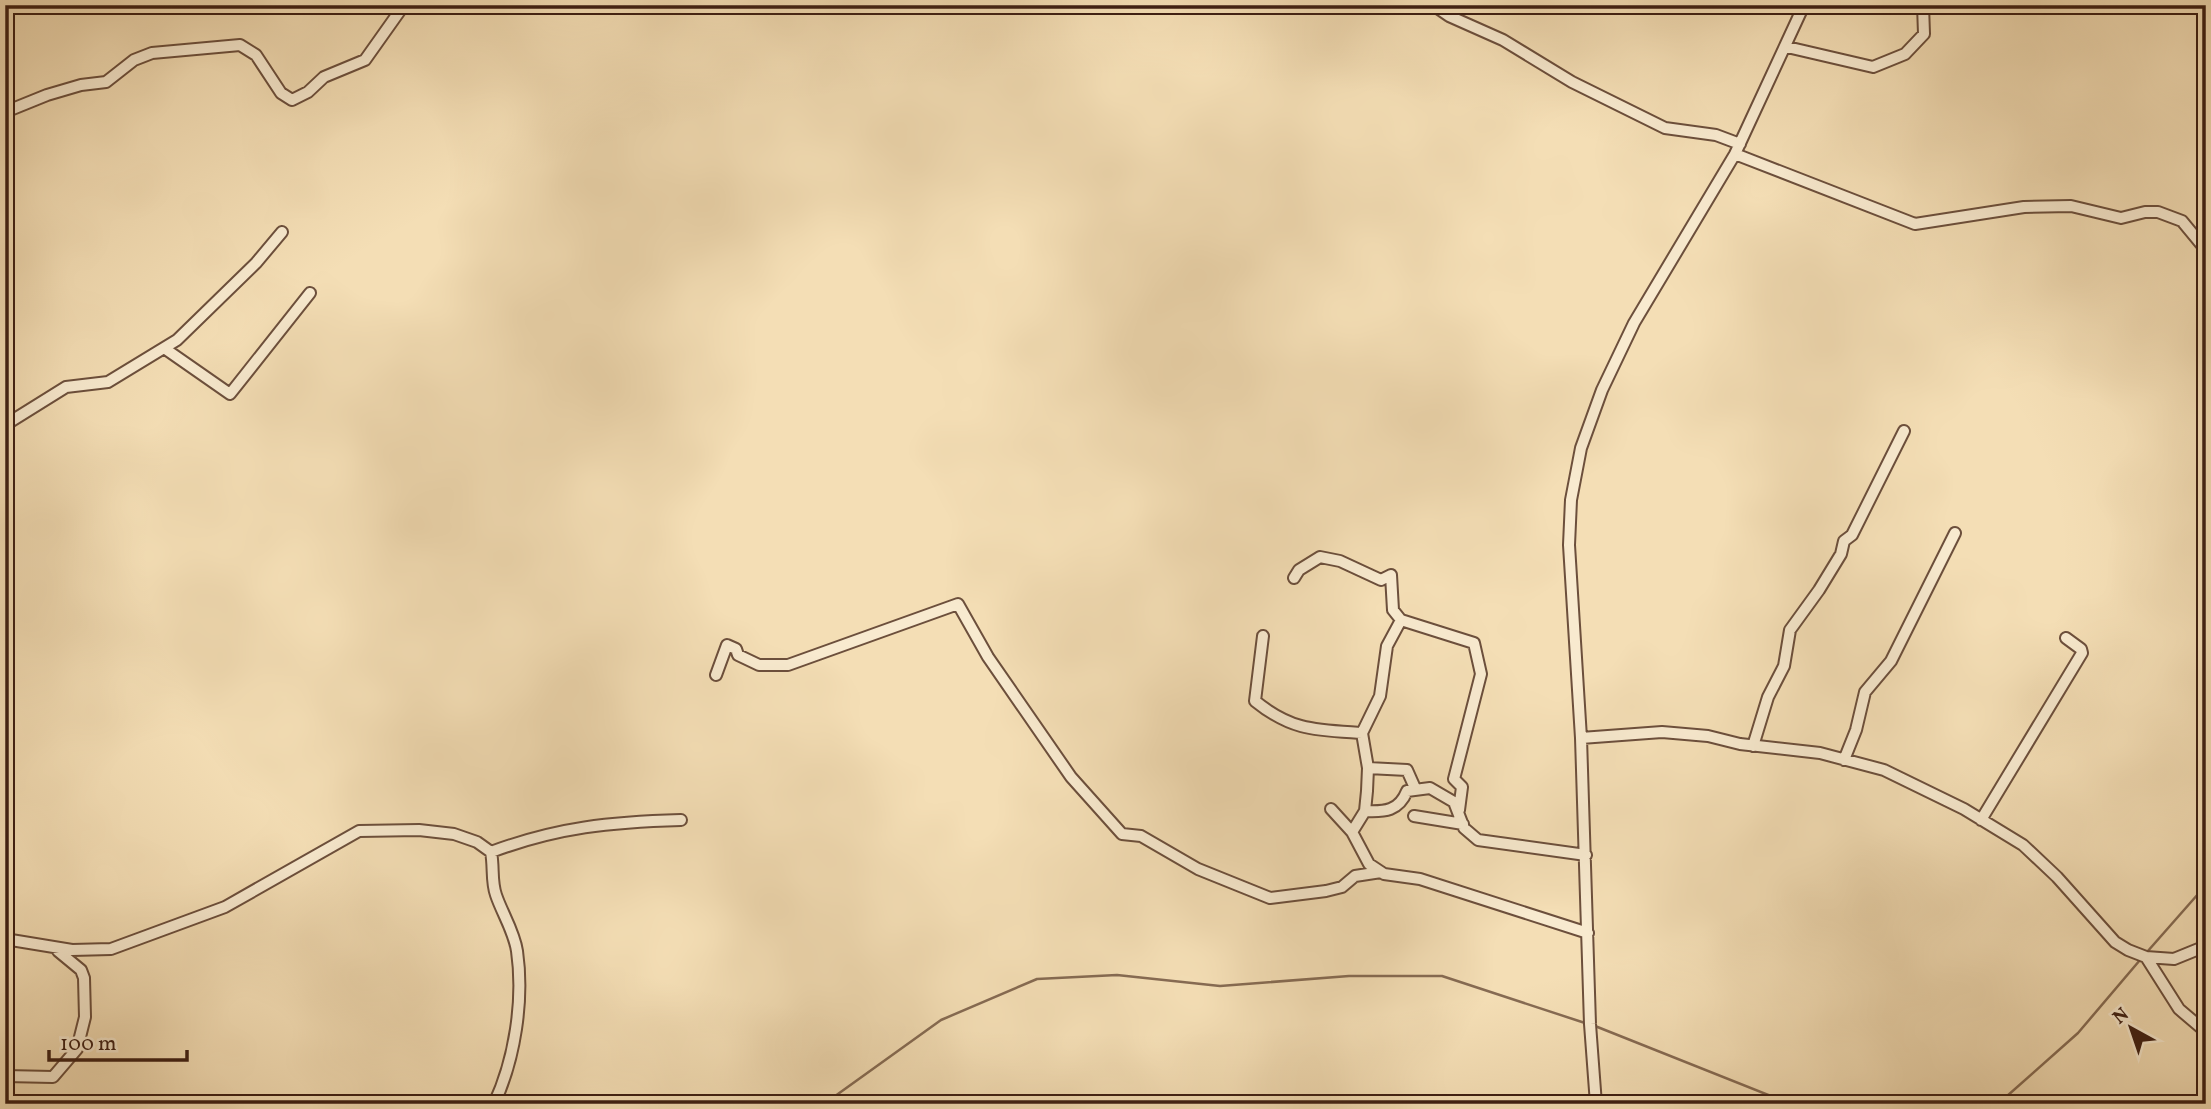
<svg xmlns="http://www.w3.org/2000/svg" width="2211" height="1109" viewBox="0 0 2211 1109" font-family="Vollkorn,serif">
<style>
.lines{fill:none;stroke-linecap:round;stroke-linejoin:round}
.stream{stroke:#866b53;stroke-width:2.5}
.minor-casing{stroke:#6c4f3c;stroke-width:14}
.minor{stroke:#f8eacf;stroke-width:10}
</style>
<rect width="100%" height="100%" fill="#f4deb5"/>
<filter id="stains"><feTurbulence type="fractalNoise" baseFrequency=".00286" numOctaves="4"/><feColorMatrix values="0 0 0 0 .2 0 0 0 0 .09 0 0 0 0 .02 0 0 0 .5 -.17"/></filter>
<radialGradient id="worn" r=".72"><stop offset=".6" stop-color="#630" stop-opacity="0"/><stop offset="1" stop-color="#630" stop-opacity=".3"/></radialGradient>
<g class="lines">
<path class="stream" d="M2147 952 2206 885
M1595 1026 1791 1104
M824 1104 941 1020 1037 979 1117 975 1220 986 1349 976H1442L1585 1023
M1998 1104 2078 1033 2140 960"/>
<g class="minor-casing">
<path id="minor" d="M1433 5 1449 16 1503 40 1572 82 1665 128 1716 135 1740 144
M899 7 901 5
M1787 47 1873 67 1905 54 1924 34 1923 5
M5 112 47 95 81 85 106 82 134 60 152 53 240 45 256 55 281 93 292 100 308 92 324 77 365 60 404 5
M1735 154 1915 224 2024 207 2071 206 2121 218 2145 212H2158L2182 221 2206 250
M164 348 230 394 310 293
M5 425 66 387 108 382 177 340 256 263 282 232
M1294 578 1299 570 1320 557 1340 561 1381 580 1391 575 1393 610 1401 620 1474 643 1481 674 1454 779 1462 787 1459 810
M1263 636 1255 701C1292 731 1316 730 1362 733
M716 675 727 645 736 649 738 655 759 665H788L958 604 988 657 1071 777 1122 834 1141 836 1198 869 1270 898 1326 891 1342 887 1355 876 1381 872
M1581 738 1662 732 1708 736 1740 744 1820 753 1884 770 1964 809 2023 845 2057 877 2115 942 2128 950 2146 957 2174 959 2206 946
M1753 746 1768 697 1784 666 1790 630 1819 590 1841 554 1844 541 1852 535 1904 431
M1844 760 1856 730 1865 692 1891 661 1955 533
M1368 768 1407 770 1415 788
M1331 809 1352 832 1369 864 1384 874 1420 879 1588 933
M1365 811C1385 812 1399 811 1407 791L1430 788 1454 802 1464 828 1478 840 1586 855
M1414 816 1463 824
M1981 820 2082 653 2081 649 2066 638
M1352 832 1365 811 1367 791 1368 768 1362 733 1380 696 1387 646 1401 620
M491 852C494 867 491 881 496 895 502 913 514 931 517 951 524 1000 515 1059 494 1104
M5 939 72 950 111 949 225 907 359 831 419 830 454 834 477 842 491 852C558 827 611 822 681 820
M2146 957 2179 1009 2206 1032
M5 1076 53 1077 77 1049 85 1017 84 978 81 970 58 951
M1596 1104 1590 1024 1581 738 1569 545 1571 500 1581 448 1602 390 1634 323 1735 154 1804 5"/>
</g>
<use href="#minor" class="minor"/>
</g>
<rect width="2211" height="1109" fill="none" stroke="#f4deb5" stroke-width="28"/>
<rect x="7" y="7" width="2197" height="1095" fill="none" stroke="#3e1f13" stroke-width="3.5"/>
<rect x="14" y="14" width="2183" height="1081" fill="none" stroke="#3e1f13" stroke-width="2"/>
<g transform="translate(2131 1028) rotate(320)" stroke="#f8eacf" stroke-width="5" paint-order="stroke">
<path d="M0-5L12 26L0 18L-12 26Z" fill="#3e1f13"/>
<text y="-10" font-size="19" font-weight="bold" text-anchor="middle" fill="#3e1f13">N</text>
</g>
<path d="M49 1050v10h138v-10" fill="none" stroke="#3e1f13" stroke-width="3.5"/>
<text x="60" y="1050" font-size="21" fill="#3e1f13" stroke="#f8eacf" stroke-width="5" paint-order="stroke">100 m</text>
<rect width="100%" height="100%" filter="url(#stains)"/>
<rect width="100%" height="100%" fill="url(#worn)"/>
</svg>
